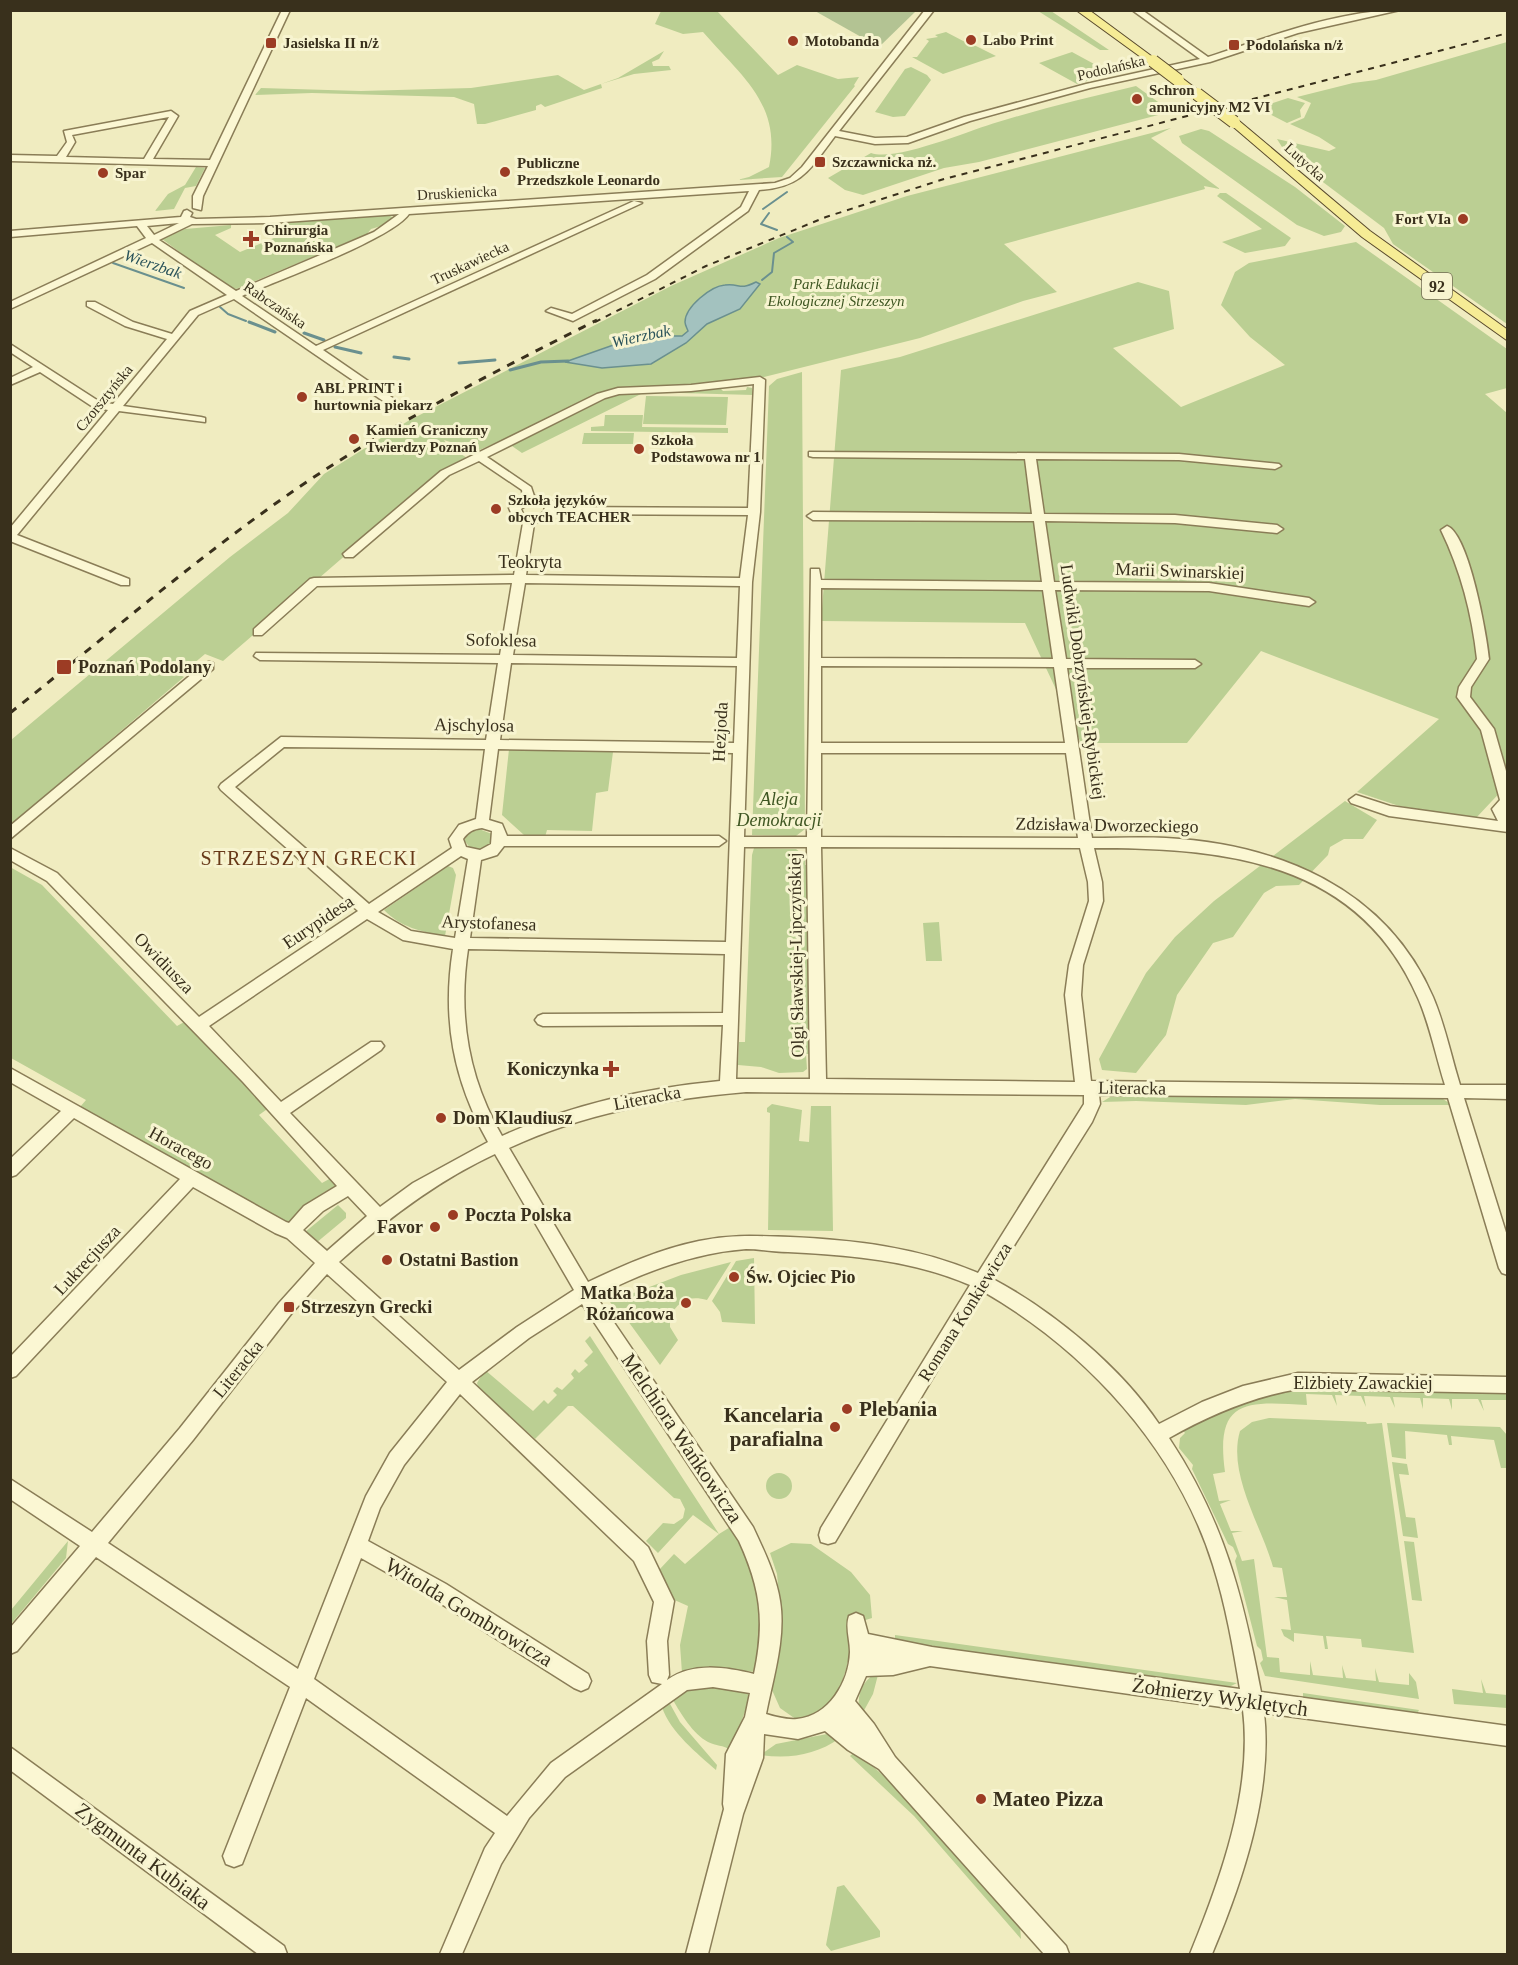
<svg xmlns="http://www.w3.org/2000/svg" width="1518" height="1965" viewBox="0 0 1518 1965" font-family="Georgia,serif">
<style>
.green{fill:#bbcf93}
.cemetery{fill:#b3c393}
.water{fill:#a3c2bf;stroke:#6a908f;stroke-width:1.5}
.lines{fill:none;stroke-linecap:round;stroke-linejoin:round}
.stream-far1{stroke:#6a908f;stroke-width:2}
.stream{stroke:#6a908f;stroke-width:3}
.minor-casing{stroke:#8a7d57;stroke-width:3}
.major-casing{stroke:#58492c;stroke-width:2}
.minor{fill:#fbf7d3;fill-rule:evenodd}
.major{fill:#f6ec95;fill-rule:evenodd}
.rail-far1{stroke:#39301c;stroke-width:2;stroke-dasharray:6 6;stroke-linecap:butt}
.rail{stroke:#39301c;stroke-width:3;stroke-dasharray:8 8;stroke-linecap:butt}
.major-bridge-casing{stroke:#58492c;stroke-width:14;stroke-linecap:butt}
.major-bridge{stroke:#f6ec95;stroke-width:12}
.poi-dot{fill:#9c3c24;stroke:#f7f4d0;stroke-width:2}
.labels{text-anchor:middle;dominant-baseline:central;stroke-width:6;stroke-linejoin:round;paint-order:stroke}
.far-poi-label{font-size:15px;font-weight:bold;fill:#39301c;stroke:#f7f4d0;text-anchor:start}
.far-street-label{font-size:15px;fill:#39301c;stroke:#f7f4d0}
.far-park-label{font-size:15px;font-style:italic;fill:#3e5622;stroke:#f7f4d0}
.far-water-label{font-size:16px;font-style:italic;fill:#2a535a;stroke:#f7f4d0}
.shield{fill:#f7f4d0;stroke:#726b52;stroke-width:1.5}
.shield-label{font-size:16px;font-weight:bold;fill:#39301c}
.street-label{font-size:18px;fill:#39301c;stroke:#f7f4d0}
.poi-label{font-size:18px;font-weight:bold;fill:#39301c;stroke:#f7f4d0;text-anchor:start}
.park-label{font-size:18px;font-style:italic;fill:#3e5622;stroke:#f7f4d0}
.neighbourhood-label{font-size:20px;letter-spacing:1.5px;fill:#683a19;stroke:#f7f4d0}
.near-poi-label{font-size:21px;font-weight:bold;fill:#39301c;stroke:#f7f4d0;text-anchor:start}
.near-street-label{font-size:21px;fill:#39301c;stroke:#f7f4d0}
</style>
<rect width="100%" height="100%" fill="#f0ecc0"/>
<path class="green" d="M661 11H717L778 75 797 65 838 79 859 77 854 85 855 86 782 177 737 180 749 177 769 167C782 104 741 76 703 32L683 34 655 24Z
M1038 11H1051L1109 50H1100Z
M946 32 967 43H970L996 56 943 74 912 57H917L929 41 926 39 938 37 935 35Z
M1507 42H1508L1507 324 1393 244 1384 228 1287 155 1277 139 1329 151 1336 148 1319 137 1290 124 1304 118 1311 103 1297 97 1353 83 1376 80Z
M664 51 659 59 652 62 653 66H669L671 70 634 74 601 84 602 88 545 107 541 104 536 106V110L485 124H477L474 104 454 97 312 93 255 95 261 88 361 91 471 88 558 75 584 90 618 78Z
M1072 52 1107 71V75L1077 84 1039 63Z
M911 67 927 75 931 80 905 116 893 117 875 112 905 69Z
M1136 86 1165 107 1162 114 979 162 944 168 863 195 845 190 828 178 871 153C896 162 970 130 998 122 1044 108 1090 97 1136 86Z
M1288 98 1305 103 1300 110 1301 117 1287 123 1258 108Z
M1171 128 1151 138 1220 189 1204 186 1205 189 1004 244 1057 292 1023 301 920 338 756 379 699 386 620 389 477 451 444 440 448 446 458 448V452L467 458 436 477 223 661 205 654 180 675 184 677 11 825V740L230 557 288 513 324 474 408 421 671 286 779 238 907 196Z
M1201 129 1209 131 1295 187 1345 226 1341 232 1324 236 1297 225 1182 143 1179 136Z
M196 167 205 168 196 186 185 188 174 209 155 211 168 194 185 185Z
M1220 193H1226L1291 238 1285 246 1245 253 1222 242 1262 229 1217 196Z
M388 215 394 218 388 224 371 229 367 234 236 289 223 284 162 239 185 229 231 225V228L215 235 240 252 286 233 285 222Z
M1356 242 1507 349V388L1485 394 1507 413V785L1476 818 1399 806 1357 792 1439 719 1261 651 1187 743H1081L1025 623 821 621 841 370 900 357 1138 282 1169 291 1174 329 1113 348 1181 407 1285 365 1250 337 1221 305 1235 272 1249 263Z
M802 372 805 829 796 836 752 835 769 386 777 379Z
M747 387 752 388 753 395 645 392 522 453 512 446V443L613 393 721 389 723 391 746 390Z
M646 396 728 397 726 425 643 424Z
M605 415H643L642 427 728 428V433L591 431V427L604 426Z
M584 433H634L633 444H582Z
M509 749 613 752 608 791 596 793 592 831 547 830 545 837 524 835 502 815Z
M1345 801 1377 820 1363 839H1344L1330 847 1328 855 1299 885 1276 886 1264 893 1233 937 1213 943 1177 995 1166 1035 1136 1073 1102 1070 1099 1059 1146 973 1175 937 1214 901Z
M479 829 492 834V843L481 850 471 849 464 840 469 833Z
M754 848 796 849 805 856V865H810L811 1054H806L807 1069 803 1072 779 1073 761 1067 738 1065 739 1042H745L752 855Z
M448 866 453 868 456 875 445 936C422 932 400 927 384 910Z
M10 867 42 885 177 1026 186 1021 270 1107 259 1115 322 1183 331 1178 339 1186 323 1193 288 1223 285 1222 80 1107 86 1100 11 1058Z
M939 922 942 961H926L923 923Z
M1115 1094 1440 1097 1452 1105H1380L1295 1099 1246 1105 1136 1101 1102 1102Z
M772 1104 802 1110 799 1141 809 1142 811 1106H831L833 1231 768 1230 770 1113 767 1112V1108Z
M338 1205 346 1213V1218L316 1243 305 1232Z
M754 1258 755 1324 722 1322 720 1312 712 1301 736 1261Z
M731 1262 707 1300C689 1295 677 1301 670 1318L618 1313 610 1302 681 1275Z
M625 1317 670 1321V1327L678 1340 660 1365Z
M590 1336 719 1534 732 1526 751 1562 764 1620 757 1672 711 1669 682 1673 680 1645 688 1606 670 1598 659 1570 674 1554 685 1564 719 1534 693 1515 658 1553 646 1541 663 1523 674 1524 683 1518 685 1509 680 1499 674 1498 573 1406H568L535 1439 483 1392 480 1394 477 1383 485 1370 533 1411 544 1400 548 1404 557 1395 553 1391 557 1387 562 1390 574 1378 571 1374 575 1369 579 1373 588 1365 584 1361 593 1352 585 1341Z
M1309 1388 1507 1390V1400H1481L1484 1411 1478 1399H1452V1410L1449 1399 1423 1398V1409L1420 1398 1393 1397 1395 1408 1390 1397 1364 1396 1366 1407 1361 1396 1335 1395 1337 1406 1332 1395 1306 1394 1307 1405C1245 1401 1215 1399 1225 1472L1213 1474 1219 1501 1231 1500 1220 1504 1231 1531H1243L1232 1533 1242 1561 1254 1559 1267 1657 1279 1658 1280 1672 1310 1675V1661L1313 1675 1343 1678 1342 1665 1346 1678 1376 1681 1375 1668 1379 1682 1409 1685V1673L1416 1682 1419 1699 1265 1676 1260 1663 1263 1660 1261 1650 1257 1646 1235 1561 1237 1556 1233 1547 1228 1544 1192 1469 1193 1465 1179 1448 1180 1438 1185 1433 1182 1429C1223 1410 1263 1392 1309 1388Z
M1269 1418 1366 1422 1367 1424 1382 1423 1414 1653 1362 1647 1361 1639 1326 1636 1328 1649H1325L1323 1636 1294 1633V1642L1284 1636 1281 1629 1291 1630 1287 1600 1274 1597H1287L1282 1568 1273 1567C1262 1527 1227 1474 1240 1431L1252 1422Z
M1387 1423 1500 1427 1507 1435V1468H1501L1494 1440 1451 1436 1452 1445H1449L1447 1435 1405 1431 1406 1459 1392 1457Z
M1392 1462 1407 1464 1409 1475 1399 1474 1406 1517 1415 1518 1418 1538 1403 1536Z
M766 1486a13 13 0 1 1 26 0a13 13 0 1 1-26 0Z
M68 1541 66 1558 11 1624V1610Z
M1404 1541 1414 1542 1422 1601 1412 1600Z
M791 1543 811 1544 851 1572 870 1595 872 1618 856 1623C847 1661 846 1712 797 1720L780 1708 772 1690 779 1596 777 1574 770 1553Z
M895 1635 1237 1683 1227 1688 895 1643Z
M879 1671 873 1694 861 1716C855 1697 861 1681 879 1671Z
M1481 1679 1486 1693 1507 1695V1708L1454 1704 1452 1689 1483 1693Z
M717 1684 751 1695 731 1750C723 1745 716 1746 708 1742 693 1734 681 1714 673 1700L672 1696 690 1686Z
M1303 1693 1419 1710 1417 1714 1303 1701Z
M669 1702 680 1722 717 1765 716 1770C698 1754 670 1732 662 1707Z
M827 1734 840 1738C816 1755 790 1759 760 1755L776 1744Z
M856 1751 898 1789 1020 1926 1021 1939 914 1816 850 1756Z
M844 1885 880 1931V1937L831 1951 826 1945 837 1887Z"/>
<path class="cemetery" d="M815 11H916L879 47Z"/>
<path class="water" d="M756 282 760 284 740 309 707 324 686 343 651 364 602 368 565 362 639 336H682L688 331C687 328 685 325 685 322 685 307 711 286 725 285 741 283 738 291 756 282Z"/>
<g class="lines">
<path class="stream-far1" d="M763 209 787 192
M769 213 761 224 777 230
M113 263 184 288
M762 280 772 272 774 253 793 242 787 237
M220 307 228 314 246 321"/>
<path class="stream" d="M249 322 275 332
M304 333 324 340
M335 347 361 353
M394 357 409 359
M459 363 495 360
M510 370 541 362 568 361"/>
<g class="minor-casing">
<path id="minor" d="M282 10H290L203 196 201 210 193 208V196L208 166 10 161V155L57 156 67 142 64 131 171 111 178 116 153 159 210 160ZM169 117 144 159 66 157 75 142 72 135Z
M925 10H934L839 131 875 138 907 137 964 117 1086 84 1200 59 1132 10H1142L1208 57C1265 38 1340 10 1400 10L1298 33 1210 62 1090 88 970 121 908 143 875 144 835 136C810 169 803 187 759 190L748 211 655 279 573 321 546 311 551 308 572 314 647 275 741 207 749 191 409 214C392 239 276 281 242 296L316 346 634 201 642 203 323 350 400 403V407H392L234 299 198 315 123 406 201 417 205 418V422L119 411 17 535 129 579V585H121L10 541V528L108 410 93 407 40 372 10 385V378L33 367 10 352V344L100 402 113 404 167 339 125 326 87 306V302H95L133 322 172 334 190 311 227 295 152 243 10 309V302L146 238 137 226 10 237V231L181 217 184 211 187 210 192 213 190 217 196 219 270 217 775 183 790 178 802 167ZM399 214 374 232 236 291 159 240 192 224 270 223ZM179 223 154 235 147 226Z
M760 377 765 380 760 512 752 582 744 837H807L811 569H819L821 580 1042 582 1034 521 813 520 807 516 813 512 1032 514 1025 459 813 457 809 456V452L1179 454 1279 464 1281 466 1275 469 1179 460 1036 459 1044 514 1175 515 1277 525 1283 529 1277 533 1175 523 1045 521 1054 582 1209 583 1309 598 1315 602 1309 606 1209 591 1055 590 1066 659 1195 660 1201 664 1195 668H1067L1092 838C1117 838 1141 837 1166 838 1278 844 1386 888 1433 997 1445 1025 1451 1056 1460 1085H1508V1099L1464 1098 1508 1239V1275L1502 1273 1499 1268 1448 1098 1099 1095 1100 1104 1092 1122 993 1279C1053 1311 1121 1367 1159 1424L1202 1402 1243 1386 1298 1373 1508 1377V1393L1298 1389C1251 1397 1210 1415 1169 1438 1224 1521 1243 1596 1261 1692L1508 1726V1746L1264 1713C1273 1792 1242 1883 1212 1954H1190C1220 1881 1253 1790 1243 1710L930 1666 893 1675 866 1676 855 1701 874 1724 895 1757 1066 1946 1069 1954H1044L879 1769 848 1750 825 1731 798 1739 764 1734 763 1758 743 1814 708 1954H686L724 1809 723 1804 726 1754 745 1717 750 1693 713 1687 687 1690 565 1777 529 1818 501 1864 462 1954H440L485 1848 495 1833 306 1698 242 1864 234 1867 226 1864 223 1856 290 1687 96 1557 17 1651 10 1654V1628L80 1546 10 1499V1479L92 1532 180 1428 279 1303 315 1263 287 1238 275 1233 193 1187 16 1376 10 1378V1357L180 1179 74 1118 16 1175 10 1177V1159L61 1111 10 1082V1068L286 1222 289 1223 304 1206 337 1186 243 1082 47 881 10 860V848L57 873 199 1017 358 911 221 790 219 787 221 784 281 737 486 740 498 663 260 660 254 656 256 653 500 655 512 583 317 586 262 635H254V629L310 579 314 578 514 575 523 523 515 522 509 508 523 498 522 490 479 461 449 475 353 557H345L343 554 441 471 597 394 618 388 691 385ZM754 384 748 508 557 507C554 498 543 496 534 496L531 487 487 457 605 398 619 394 691 391ZM531 502H539L545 506 544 512 534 517 524 516 521 509ZM556 514 748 515 740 578 526 575 534 524ZM525 583 740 586 737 658 513 655ZM821 588 1043 590 1053 659 821 658ZM511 663 737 666 734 743 500 740ZM821 666 1054 667 1065 743H821ZM284 747 485 749 476 819 459 825 449 839 452 848 369 904 235 787ZM498 749 733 753 726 942 470 938 481 860 497 855 504 846H719L726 841 719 836H507L502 824 489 820ZM821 753H1066L1078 838 821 837ZM482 828 492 831 491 844 480 850 466 847 463 839C468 832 473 829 482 828ZM744 847H807L810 1079H736ZM821 847 1080 848 1088 882 1089 901 1069 965 1065 995 1075 1082 826 1079ZM1094 848C1225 848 1358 860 1418 998 1430 1025 1436 1057 1445 1085L1091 1081 1081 995 1083 965 1103 901 1102 882ZM461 856 468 859 455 938 411 931 378 912ZM367 919 403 940 453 949C442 1019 453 1080 488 1142L413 1183 380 1207 290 1113 381 1050 384 1046 381 1042H371L281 1102 209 1026ZM468 949 725 954 723 1013 543 1014 538 1016 535 1020 538 1024 543 1026 723 1025 720 1081C646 1088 570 1105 502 1136 468 1078 458 1015 468 949ZM746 1092 1084 1095V1104L978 1273C918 1247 854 1240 790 1237 757 1236 733 1234 699 1241 660 1249 624 1265 588 1282L509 1148C584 1113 664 1099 746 1092ZM495 1154 574 1290 517 1327 459 1370 339 1262C387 1219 437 1181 495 1154ZM348 1196 367 1216 327 1251 303 1230 323 1211ZM746 1249C760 1249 774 1252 788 1252 850 1255 912 1260 970 1285L821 1528 819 1535 821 1542 828 1544 835 1542 984 1292C1088 1352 1177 1450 1213 1565 1226 1606 1233 1647 1240 1689L932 1647 868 1634 863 1616 856 1613 849 1616C845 1627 850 1640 850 1652 849 1682 829 1716 797 1719 787 1720 776 1717 766 1714 773 1678 786 1638 780 1601 776 1575 764 1551 753 1527L596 1296C644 1272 693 1253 746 1249ZM327 1274 447 1382 390 1453 366 1496 298 1669 108 1543 193 1440 291 1314ZM582 1304 739 1541C761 1589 765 1622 754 1674 724 1667 693 1662 667 1680L669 1675 667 1641 674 1601 648 1547 472 1382 529 1338ZM460 1394 634 1561 654 1602 647 1641 649 1675 652 1682 662 1684 551 1763 507 1816 314 1679 361 1558 432 1598 574 1688 581 1691 588 1688 591 1681 588 1674 446 1584 368 1541 380 1508 404 1465Z
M1447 526C1469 534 1487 636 1489 659L1471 687 1470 697 1494 729 1508 778V832L1389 816 1351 803 1349 800 1356 795 1390 806 1498 821 1492 809 1500 800 1481 730 1457 697 1459 687 1477 659C1472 614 1461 571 1441 530Z
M209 662 213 663V669L10 839V826L205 663Z
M10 1747 284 1946 287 1954H258L10 1770Z"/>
</g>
<g class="major-casing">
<path id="major" d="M1076 10H1089L1158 61 1149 63Z
M1174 78H1182L1203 94 1193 96 1174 82Z
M1230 120H1238L1370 231 1508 330V341L1362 237 1230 124Z"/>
</g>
<use href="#minor" class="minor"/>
<use href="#major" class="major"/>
<path class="rail-far1" d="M595 322 706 266 826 217 944 179 1508 33"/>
<path class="rail" d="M10 713C116 629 220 537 334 464 419 410 508 365 597 320"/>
<g class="major-bridge-casing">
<path id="major-bridge" d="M1153 61 1178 80
M1197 94 1234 122"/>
</g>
<use href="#major-bridge" class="major-bridge"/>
</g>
<g class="poi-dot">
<circle cx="971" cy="40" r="6"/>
<circle cx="793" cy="41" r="6"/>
<rect x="265" y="37" width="12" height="12" rx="3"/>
<rect x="1228" y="39" width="12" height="12" rx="3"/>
<circle cx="1137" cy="99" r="6"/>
<rect x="814" y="156" width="12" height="12" rx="3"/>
<circle cx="505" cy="172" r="6"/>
<circle cx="103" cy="173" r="6"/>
<circle cx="1463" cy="219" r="6"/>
<path d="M248 230h6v6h6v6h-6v6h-6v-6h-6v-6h6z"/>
<circle cx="302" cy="397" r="6"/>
<circle cx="354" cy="439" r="6"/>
<circle cx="639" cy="449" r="6"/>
<circle cx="496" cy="509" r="6"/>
<rect x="56" y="659" width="16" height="16" rx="3"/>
<path d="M608 1060h6v6h6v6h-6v6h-6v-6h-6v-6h6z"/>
<circle cx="441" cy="1118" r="6"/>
<circle cx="453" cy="1215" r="6"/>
<circle cx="435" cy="1227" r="6"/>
<circle cx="387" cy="1260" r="6"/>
<circle cx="734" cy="1277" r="6"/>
<circle cx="686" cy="1303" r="6"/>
<rect x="283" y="1301" width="12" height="12" rx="3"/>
<circle cx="847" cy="1409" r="6"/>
<circle cx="835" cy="1427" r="6"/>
<circle cx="981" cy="1799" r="6"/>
</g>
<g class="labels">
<g class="far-poi-label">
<text x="983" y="40">Labo Print</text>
<text x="805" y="41">Motobanda</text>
<text x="283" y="43">Jasielska II n/ż</text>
<text x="1246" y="45">Podolańska n/ż</text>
<text x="1149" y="90">Schron<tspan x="1149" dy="17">amunicyjny M2 VI</tspan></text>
<text x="832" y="162">Szczawnicka nż.</text>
<text x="517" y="163">Publiczne<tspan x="517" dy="17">Przedszkole Leonardo</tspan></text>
<text x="115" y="173">Spar</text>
<text x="1451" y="219" text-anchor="end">Fort VIa</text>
<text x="264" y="230">Chirurgia<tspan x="264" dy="17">Poznańska</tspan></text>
<text x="314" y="388">ABL PRINT i<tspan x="314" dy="17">hurtownia piekarz</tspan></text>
<text x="366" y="430">Kamień Graniczny<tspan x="366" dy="17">Twierdzy Poznań</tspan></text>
<text x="651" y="440">Szkoła<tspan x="651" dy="17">Podstawowa nr 1</tspan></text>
<text x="508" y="500">Szkoła języków<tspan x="508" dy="17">obcych TEACHER</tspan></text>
</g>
<g class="far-street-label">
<text transform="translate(1111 68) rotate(-13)">Podolańska</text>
<text transform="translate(1305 162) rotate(42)">Lutycka</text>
<text transform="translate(457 193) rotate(-3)">Druskienicka</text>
<text transform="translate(470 263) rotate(-25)">Truskawiecka</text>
<text transform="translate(275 305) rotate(34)">Rabczańska</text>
<text transform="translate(104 398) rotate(-51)">Czorsztyńska</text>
</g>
<g class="far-park-label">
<text x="836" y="284">Park Edukacji<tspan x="836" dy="17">Ekologicznej Strzeszyn</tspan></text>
</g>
<g class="far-water-label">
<text transform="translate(153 264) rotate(19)">Wierzbak</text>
<text transform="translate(641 336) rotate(-12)">Wierzbak</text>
</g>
<rect class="shield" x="1422" y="273" width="30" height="26" rx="4.5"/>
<g class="shield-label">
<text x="1437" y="286">92</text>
</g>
<g class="street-label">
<text x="530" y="562">Teokryta</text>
<text transform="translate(1180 571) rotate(2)">Marii Swinarskiej</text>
<text transform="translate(501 640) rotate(1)">Sofoklesa</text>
<text transform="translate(1083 682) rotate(82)">Ludwiki Dobrzyńskiej-Rybickiej</text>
<text transform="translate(474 725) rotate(1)">Ajschylosa</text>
<text transform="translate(720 732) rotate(-87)">Hezjoda</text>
<text transform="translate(1107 825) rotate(1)">Zdzisława Dworzeckiego</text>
<text transform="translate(318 922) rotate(-34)">Eurypidesa</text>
<text transform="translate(489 923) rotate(2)">Arystofanesa</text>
<text transform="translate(796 955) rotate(-91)">Olgi Sławskiej-Lipczyńskiej</text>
<text transform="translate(164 963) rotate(46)">Owidiusza</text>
<text transform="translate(1132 1088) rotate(1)">Literacka</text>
<text transform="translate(647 1098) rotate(-11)">Literacka</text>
<text transform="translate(181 1148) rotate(29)">Horacego</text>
<text transform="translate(87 1260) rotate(-47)">Lukrecjusza</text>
<text transform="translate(965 1312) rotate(-58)">Romana Konkiewicza</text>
<text transform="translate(238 1369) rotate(-51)">Literacka</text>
<text x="1363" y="1383">Elżbiety Zawackiej</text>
</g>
<g class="poi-label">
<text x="78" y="667">Poznań Podolany</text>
<text x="599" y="1069" text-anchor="end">Koniczynka</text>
<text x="453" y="1118">Dom Klaudiusz</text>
<text x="465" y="1215">Poczta Polska</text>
<text x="423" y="1227" text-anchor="end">Favor</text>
<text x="399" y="1260">Ostatni Bastion</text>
<text x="746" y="1277">Św. Ojciec Pio</text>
<text x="674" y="1293" text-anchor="end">Matka Boża<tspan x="674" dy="21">Różańcowa</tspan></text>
<text x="301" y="1307">Strzeszyn Grecki</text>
</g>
<g class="park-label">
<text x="779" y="799">Aleja<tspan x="779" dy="21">Demokracji</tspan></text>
</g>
<g class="neighbourhood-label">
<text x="309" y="858">STRZESZYN GRECKI</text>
</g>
<g class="near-poi-label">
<text x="859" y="1409">Plebania</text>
<text x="823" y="1415" text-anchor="end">Kancelaria<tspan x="823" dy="24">parafialna</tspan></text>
<text x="993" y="1799">Mateo Pizza</text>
</g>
<g class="near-street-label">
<text transform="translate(682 1438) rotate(56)">Melchiora Wańkowicza</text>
<text transform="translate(469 1612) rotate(31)">Witolda Gombrowicza</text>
<text transform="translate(1220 1697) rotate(8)">Żołnierzy Wyklętych</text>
<text transform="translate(143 1856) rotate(37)">Zygmunta Kubiaka</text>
</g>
</g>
<rect width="1518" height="1965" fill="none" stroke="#39301c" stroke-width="24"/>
</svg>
